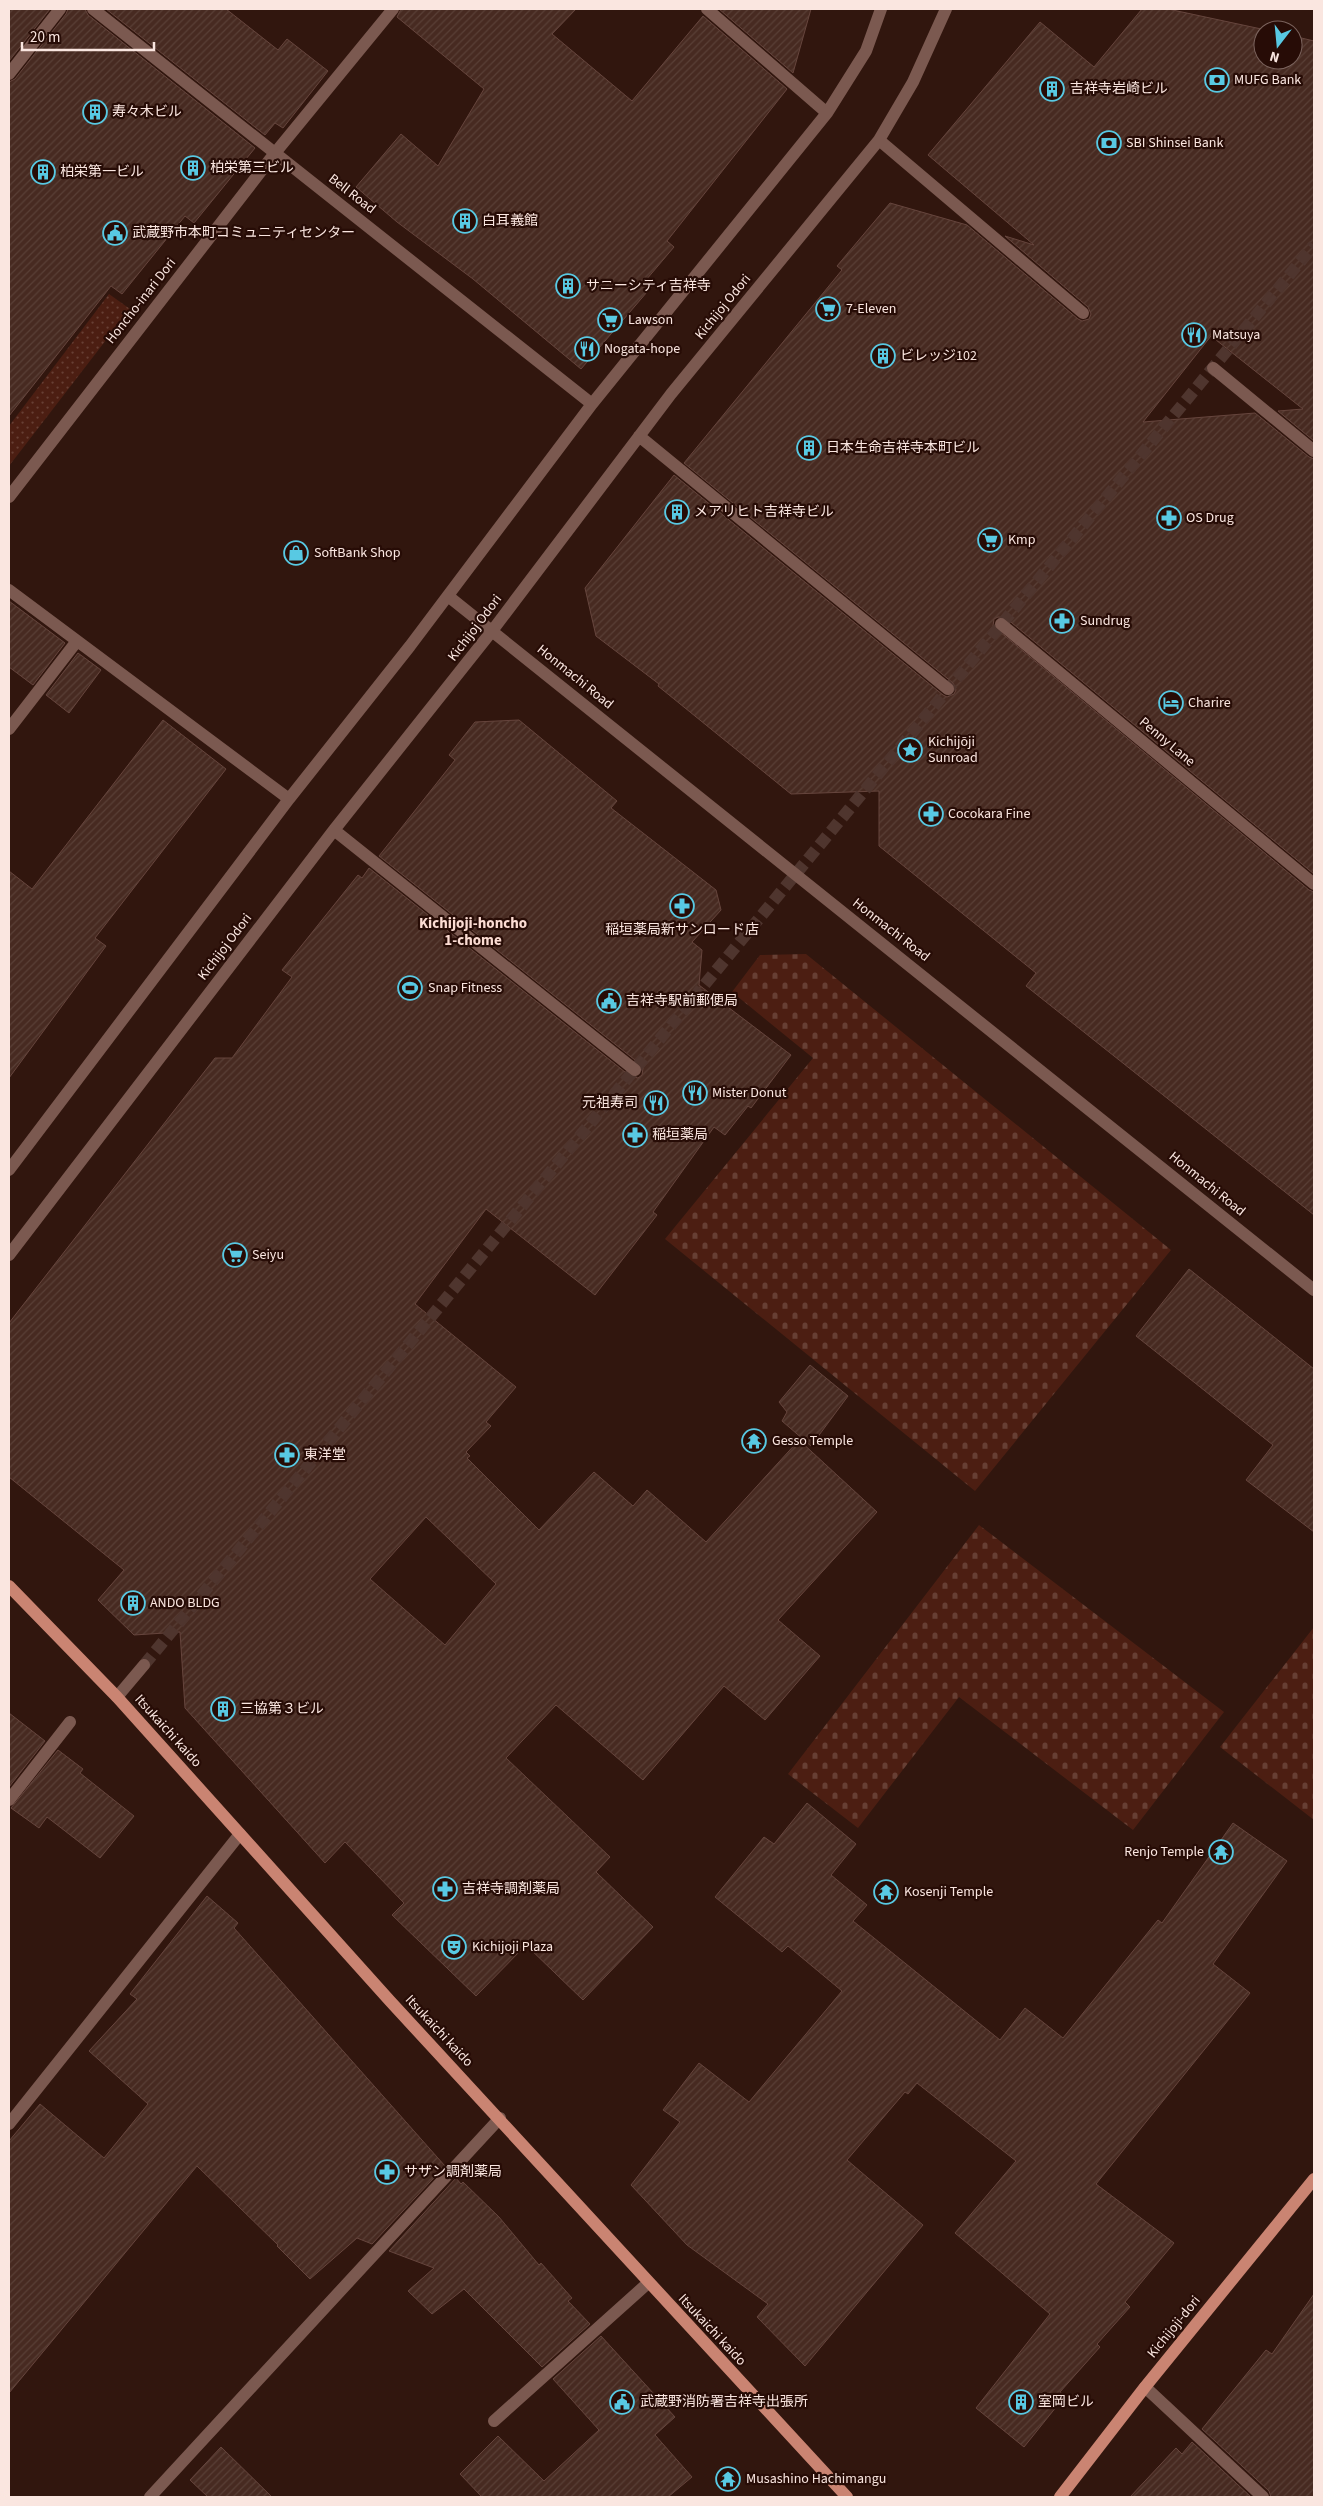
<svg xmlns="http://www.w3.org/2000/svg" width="1323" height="2506" viewBox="0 0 1323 2506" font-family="'Source Sans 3','Noto Sans JP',sans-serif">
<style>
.cemetery{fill:url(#cemetery-stones)}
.park{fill:url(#park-dots)}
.building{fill:url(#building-hatch);stroke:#66453d;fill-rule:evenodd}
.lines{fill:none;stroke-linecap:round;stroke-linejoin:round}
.minor-tunnel{stroke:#4f352e;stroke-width:12;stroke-dasharray:12 6;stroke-linecap:butt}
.minor{stroke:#7b5950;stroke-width:12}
.major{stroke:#ca8472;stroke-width:12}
.labels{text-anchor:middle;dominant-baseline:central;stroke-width:4.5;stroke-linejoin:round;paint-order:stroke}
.poi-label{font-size:14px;fill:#fae6e0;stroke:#270c06;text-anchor:start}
.street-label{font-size:14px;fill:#fae6e0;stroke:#270c06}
.neighbourhood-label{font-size:15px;font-weight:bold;fill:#fcdcd3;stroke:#270c06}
</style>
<defs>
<pattern id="cemetery-stones" width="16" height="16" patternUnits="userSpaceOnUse" patternTransform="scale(1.25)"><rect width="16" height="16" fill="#4c1e12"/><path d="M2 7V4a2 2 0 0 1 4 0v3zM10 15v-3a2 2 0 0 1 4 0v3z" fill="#673f34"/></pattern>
<pattern id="park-dots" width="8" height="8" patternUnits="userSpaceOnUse" patternTransform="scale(1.25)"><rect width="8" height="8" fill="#4c1e12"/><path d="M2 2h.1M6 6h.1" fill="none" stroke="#673f34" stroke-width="1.8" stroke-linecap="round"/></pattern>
<pattern id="building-hatch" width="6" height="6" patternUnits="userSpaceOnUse" patternTransform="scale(1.25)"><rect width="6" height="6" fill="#472a21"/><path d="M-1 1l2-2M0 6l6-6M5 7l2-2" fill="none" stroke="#593f36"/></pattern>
</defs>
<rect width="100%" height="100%" fill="#31160e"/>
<path class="cemetery" d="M806 954 1171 1250 975 1491 665 1239 813 1058 732 992 760 955Z
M979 1525 1224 1712 1133 1830 959 1697 858 1828 788 1774Z
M1314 1627V1820L1220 1747Z"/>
<path class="park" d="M109 294 130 309 9 466V426Z"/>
<path class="building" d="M9 9H50L9 61Z
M68 9H85L88 15 255 148 194 223 185 216 122 294 111 286 9 416V82L15 79 66 14Z
M106 9H226L278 50 287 39 328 71 283 128 275 123 265 135Z
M401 9H576L552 34 632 101 703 16 787 89 667 241 674 247 646 280 653 285 581 369 473 279 397 222 356 187 401 134 438 166 484 89 397 17Z
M719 9H811L793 73Z
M1142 9H1168L1266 30H1263V60H1293V36L1314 41V441L1278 411 1303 409 1211 336 1143 422 1255 413 1309 457 1314 459V874L1006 618 998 617 994 619 993 626 1309 890 1314 892V1215L1026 986 1036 973 879 846V791L791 794 658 686 659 684 596 636 585 588 674 475 943 695 947 697 954 694 956 690 953 683 684 463 842 270 837 266 890 203 967 225 1078 319 1082 321 1089 319 1091 314 1088 307 1005 236 1034 245 928 155 1040 22 1094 67Z
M9 601 65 643 33 685 9 667Z
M78 653 101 670 69 713 46 695Z
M163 720 226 769 95 938 106 946 9 1078V871L32 889Z
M519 720 617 801 611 808 716 890 721 910 692 942 702 950 699 985 791 1055 751 1108 748 1106 725 1135 714 1127 653 1212 657 1215 595 1295 486 1209 415 1304 516 1387 486 1422 491 1426 466 1452 470 1456 467 1458 539 1530 594 1472 633 1506 647 1490 706 1542 799 1440 877 1512 778 1620 820 1656 765 1720 724 1686 643 1780 556 1705 506 1758 610 1857 596 1872 653 1927 583 2000 526 1945 476 1996 392 1915 404 1903 345 1842 325 1863 185 1708 180 1632 134 1635 98 1600 124 1570 9 1477V1323L215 1058H232L292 977 282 970 358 875 362 878 369 868 630 1076 638 1078 642 1075 643 1068 640 1064 379 856 455 760 449 755 475 722ZM426 1517 496 1584 445 1645 370 1579Z
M1189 1269 1314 1369V1532L1246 1480 1273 1445 1136 1336Z
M810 1365 848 1396 811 1446 782 1421 787 1412 779 1402Z
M9 1713 45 1741 9 1787Z
M58 1750 83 1769 80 1773 134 1816 100 1858 47 1817 39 1828 11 1808Z
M807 1803 856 1844 831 1875 867 1905 853 1921 1000 2040 1025 2008 1063 2038 1158 1920 1162 1923 1233 1823 1287 1861 1213 1964 1250 1993 1096 2184 1174 2243 1125 2302 1130 2307 1097 2344 1100 2347 1060 2392 1065 2396 1024 2447 976 2408 1050 2314 955 2233 1016 2161 917 2083 908 2094 905 2092 847 2160 923 2225 805 2366 757 2317 768 2304 687 2245 631 2185 680 2122 663 2110 699 2063 749 2102 842 1991 788 1946 782 1952 715 1897 764 1837 774 1844Z
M207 1896 238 1923 234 1928 445 2166 372 2244 357 2238 310 2279 277 2246 278 2245 197 2166 9 2393V2141L40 2104 104 2158 148 2104 89 2051 137 1999 130 1994Z
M456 2178 461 2184 463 2182 499 2217 539 2265 541 2263 572 2298 568 2301 590 2324 542 2367 464 2289 432 2314 408 2291 434 2268 389 2251Z
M1314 2294V2497H1271L1269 2491 1202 2429 1266 2350 1272 2354Z
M601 2336 675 2417 655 2435 692 2477 668 2497H482L460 2474 498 2436 544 2481 599 2430 553 2379Z
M1192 2442 1251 2497H1130L1176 2448 1182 2454Z
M221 2447 272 2497H208L190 2480Z"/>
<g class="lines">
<path class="minor-tunnel" d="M144 1665 1314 245"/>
<path class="minor" d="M93 9 592 404
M707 9 827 113
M9 74 60 9
M879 140 1083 313
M1213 368 1314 451
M639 436 948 689
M9 497 275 153 393 9
M9 590 289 799
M448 596 1314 1290
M1001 624 1314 884
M9 729 77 641
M334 830 635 1070
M9 1170 289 799 410 646 592 404 827 113 866 51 881 9
M9 1255 334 830 492 631 671 394 879 140 913 82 946 9
M117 1697 144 1665
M9 1800 70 1722
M9 2124 240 1834
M1145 2387 1263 2497
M494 2421 648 2283
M150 2497 500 2118"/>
<path class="major" d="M9 1586 117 1697 390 2001 847 2497
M1060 2497 1145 2387 1314 2179"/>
</g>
<defs>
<g id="bank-ring" transform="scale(1.25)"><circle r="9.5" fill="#270c06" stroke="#58c9e3" stroke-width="1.5"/><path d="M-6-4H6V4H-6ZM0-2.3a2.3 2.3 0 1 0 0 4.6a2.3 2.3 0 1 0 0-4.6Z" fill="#58c9e3"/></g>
<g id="building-ring" transform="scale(1.25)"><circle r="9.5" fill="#270c06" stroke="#58c9e3" stroke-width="1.5"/><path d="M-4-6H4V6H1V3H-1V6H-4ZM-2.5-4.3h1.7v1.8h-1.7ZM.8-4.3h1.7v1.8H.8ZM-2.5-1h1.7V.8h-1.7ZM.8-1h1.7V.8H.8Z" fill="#58c9e3"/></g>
<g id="civic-ring" transform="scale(1.25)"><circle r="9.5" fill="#270c06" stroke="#58c9e3" stroke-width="1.5"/><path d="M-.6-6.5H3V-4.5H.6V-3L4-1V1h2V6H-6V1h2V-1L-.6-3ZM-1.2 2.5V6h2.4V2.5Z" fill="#58c9e3"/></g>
<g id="supermarket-ring" transform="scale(1.25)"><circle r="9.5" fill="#270c06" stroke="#58c9e3" stroke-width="1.5"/><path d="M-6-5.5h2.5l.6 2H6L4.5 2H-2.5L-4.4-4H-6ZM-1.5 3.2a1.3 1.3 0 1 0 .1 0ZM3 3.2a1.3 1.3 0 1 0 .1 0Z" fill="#58c9e3"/></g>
<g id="restaurant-ring" transform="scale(1.25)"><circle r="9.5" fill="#270c06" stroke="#58c9e3" stroke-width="1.5"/><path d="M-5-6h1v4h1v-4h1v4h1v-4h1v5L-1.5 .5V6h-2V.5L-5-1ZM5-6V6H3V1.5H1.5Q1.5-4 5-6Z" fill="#58c9e3"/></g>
<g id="pharmacy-ring" transform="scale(1.25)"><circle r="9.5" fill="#270c06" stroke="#58c9e3" stroke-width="1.5"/><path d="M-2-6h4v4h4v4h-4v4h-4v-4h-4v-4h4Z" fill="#58c9e3"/></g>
<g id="shop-ring" transform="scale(1.25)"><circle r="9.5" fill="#270c06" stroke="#58c9e3" stroke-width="1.5"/><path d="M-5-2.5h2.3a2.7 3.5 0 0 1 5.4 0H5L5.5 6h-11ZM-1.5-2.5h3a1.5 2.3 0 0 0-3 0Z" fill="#58c9e3"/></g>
<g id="hotel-ring" transform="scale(1.25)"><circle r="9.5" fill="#270c06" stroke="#58c9e3" stroke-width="1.5"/><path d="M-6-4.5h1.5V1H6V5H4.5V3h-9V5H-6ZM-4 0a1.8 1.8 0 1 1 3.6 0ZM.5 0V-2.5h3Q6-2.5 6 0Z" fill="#58c9e3"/></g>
<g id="sight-ring" transform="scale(1.25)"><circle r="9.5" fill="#270c06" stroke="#58c9e3" stroke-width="1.5"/><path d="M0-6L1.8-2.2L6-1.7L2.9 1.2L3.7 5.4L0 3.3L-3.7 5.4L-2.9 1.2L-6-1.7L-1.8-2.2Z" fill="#58c9e3"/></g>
<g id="stadium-ring" transform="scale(1.25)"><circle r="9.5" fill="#270c06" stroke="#58c9e3" stroke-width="1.5"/><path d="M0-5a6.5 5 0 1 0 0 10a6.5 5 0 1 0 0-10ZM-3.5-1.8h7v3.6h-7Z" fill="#58c9e3"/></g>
<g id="temple-ring" transform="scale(1.25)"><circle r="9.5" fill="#270c06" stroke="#58c9e3" stroke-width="1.5"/><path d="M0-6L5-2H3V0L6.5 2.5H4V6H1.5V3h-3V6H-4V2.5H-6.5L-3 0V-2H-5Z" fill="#58c9e3"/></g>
<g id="theatre-ring" transform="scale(1.25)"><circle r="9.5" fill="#270c06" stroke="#58c9e3" stroke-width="1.5"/><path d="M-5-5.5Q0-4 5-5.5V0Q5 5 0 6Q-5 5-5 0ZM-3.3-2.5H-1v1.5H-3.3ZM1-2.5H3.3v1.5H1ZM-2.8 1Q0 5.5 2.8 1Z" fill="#58c9e3"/></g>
</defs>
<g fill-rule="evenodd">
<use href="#bank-ring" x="1217" y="80"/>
<use href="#building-ring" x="1052" y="89"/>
<use href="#building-ring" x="95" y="112"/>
<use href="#bank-ring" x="1109" y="143"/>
<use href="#building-ring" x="193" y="168"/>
<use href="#building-ring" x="43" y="172"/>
<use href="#building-ring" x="465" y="221"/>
<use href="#civic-ring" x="115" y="233"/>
<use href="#building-ring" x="568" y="286"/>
<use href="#supermarket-ring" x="828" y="309"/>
<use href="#supermarket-ring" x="610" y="320"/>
<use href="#restaurant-ring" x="1194" y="335"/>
<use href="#restaurant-ring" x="587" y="349"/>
<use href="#building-ring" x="883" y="356"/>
<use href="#building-ring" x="809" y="448"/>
<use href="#building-ring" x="677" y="512"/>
<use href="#pharmacy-ring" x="1169" y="518"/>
<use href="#supermarket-ring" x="990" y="540"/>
<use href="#shop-ring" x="296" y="553"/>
<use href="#pharmacy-ring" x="1062" y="621"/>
<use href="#hotel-ring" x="1171" y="703"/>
<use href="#sight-ring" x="910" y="750"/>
<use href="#pharmacy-ring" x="931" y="814"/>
<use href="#pharmacy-ring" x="682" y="906"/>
<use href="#stadium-ring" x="410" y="988"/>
<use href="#civic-ring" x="609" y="1001"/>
<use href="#restaurant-ring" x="695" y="1093"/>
<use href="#restaurant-ring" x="656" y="1103"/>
<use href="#pharmacy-ring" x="635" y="1135"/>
<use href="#supermarket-ring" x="235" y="1255"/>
<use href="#temple-ring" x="754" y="1441"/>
<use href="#pharmacy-ring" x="287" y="1455"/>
<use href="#building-ring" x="133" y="1603"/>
<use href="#building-ring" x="223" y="1709"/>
<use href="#temple-ring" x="1221" y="1852"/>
<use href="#pharmacy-ring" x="445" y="1889"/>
<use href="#temple-ring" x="886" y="1892"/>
<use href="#theatre-ring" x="454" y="1947"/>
<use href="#pharmacy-ring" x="387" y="2172"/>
<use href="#civic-ring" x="622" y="2402"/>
<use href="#building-ring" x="1021" y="2402"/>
<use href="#temple-ring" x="728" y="2479"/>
</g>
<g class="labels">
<g class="poi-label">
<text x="1234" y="80">MUFG Bank</text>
<text x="1070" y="89">吉祥寺岩崎ビル</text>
<text x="112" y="112">寿々木ビル</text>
<text x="1126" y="143">SBI Shinsei Bank</text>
<text x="210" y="168">柏栄第三ビル</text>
<text x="60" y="172">柏栄第一ビル</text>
<text x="482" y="221">白耳義館</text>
<text x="132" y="233">武蔵野市本町コミュニティセンター</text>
<text x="586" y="286">サニーシティ吉祥寺</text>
<text x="846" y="309">7-Eleven</text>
<text x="628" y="320">Lawson</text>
<text x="1212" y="335">Matsuya</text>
<text x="604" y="349">Nogata-hope</text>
<text x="900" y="356">ビレッジ102</text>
<text x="826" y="448">日本生命吉祥寺本町ビル</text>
<text x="694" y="512">メアリヒト吉祥寺ビル</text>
<text x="1186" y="518">OS Drug</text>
<text x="1008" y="540">Kmp</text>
<text x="314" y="553">SoftBank Shop</text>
<text x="1080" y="621">Sundrug</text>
<text x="1188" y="703">Charire</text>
<text x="928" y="742">Kichijōji<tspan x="928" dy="16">Sunroad</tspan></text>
<text x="948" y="814">Cocokara Fine</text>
<text x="682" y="930" text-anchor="middle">稲垣薬局新サンロード店</text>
<text x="428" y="988">Snap Fitness</text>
<text x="626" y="1001">吉祥寺駅前郵便局</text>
<text x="712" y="1093">Mister Donut</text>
<text x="638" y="1103" text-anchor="end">元祖寿司</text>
<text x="652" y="1135">稲垣薬局</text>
<text x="252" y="1255">Seiyu</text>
<text x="772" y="1441">Gesso Temple</text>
<text x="304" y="1455">東洋堂</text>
<text x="150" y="1603">ANDO BLDG</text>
<text x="240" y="1709">三協第３ビル</text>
<text x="1204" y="1852" text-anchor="end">Renjo Temple</text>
<text x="462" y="1889">吉祥寺調剤薬局</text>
<text x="904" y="1892">Kosenji Temple</text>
<text x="472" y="1947">Kichijoji Plaza</text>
<text x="404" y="2172">サザン調剤薬局</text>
<text x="640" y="2402">武蔵野消防署吉祥寺出張所</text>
<text x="1038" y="2402">室岡ビル</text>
<text x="746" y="2479">Musashino Hachimangu</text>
</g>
<g class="street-label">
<text transform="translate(352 194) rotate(38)">Bell Road</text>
<text transform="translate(141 301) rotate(-52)">Honcho-inari Dori</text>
<text transform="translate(723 307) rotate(-51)">Kichijoj Odori</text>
<text transform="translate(475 628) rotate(-53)">Kichijoj Odori</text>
<text transform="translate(575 677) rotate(39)">Honmachi Road</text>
<text transform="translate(1167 742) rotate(40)">Penny Lane</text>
<text transform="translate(891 930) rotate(38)">Honmachi Road</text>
<text transform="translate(225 947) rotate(-53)">Kichijoj Odori</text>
<text transform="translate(1207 1184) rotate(39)">Honmachi Road</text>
<text transform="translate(168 1731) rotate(48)">Itsukaichi kaido</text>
<text transform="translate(439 2031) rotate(47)">Itsukaichi kaido</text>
<text transform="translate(1174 2327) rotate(-51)">Kichijoji-dori</text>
<text transform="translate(712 2330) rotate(47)">Itsukaichi kaido</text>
</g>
<g class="neighbourhood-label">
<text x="473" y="923">Kichijoji-honcho<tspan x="473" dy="17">1-chome</tspan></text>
</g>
</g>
<rect width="1323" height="2506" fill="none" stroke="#fae6e0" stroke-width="20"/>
<g transform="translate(1278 45) rotate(196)"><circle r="24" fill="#270c06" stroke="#7b635d"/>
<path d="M0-4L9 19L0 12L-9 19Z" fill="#58c9e3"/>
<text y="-8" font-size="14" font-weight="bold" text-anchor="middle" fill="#fae6e0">N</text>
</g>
<path d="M22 42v8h132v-8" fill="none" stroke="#fae6e0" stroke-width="2.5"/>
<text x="30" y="42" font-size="15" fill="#fae6e0" stroke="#270c06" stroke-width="4" paint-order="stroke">20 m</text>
</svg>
